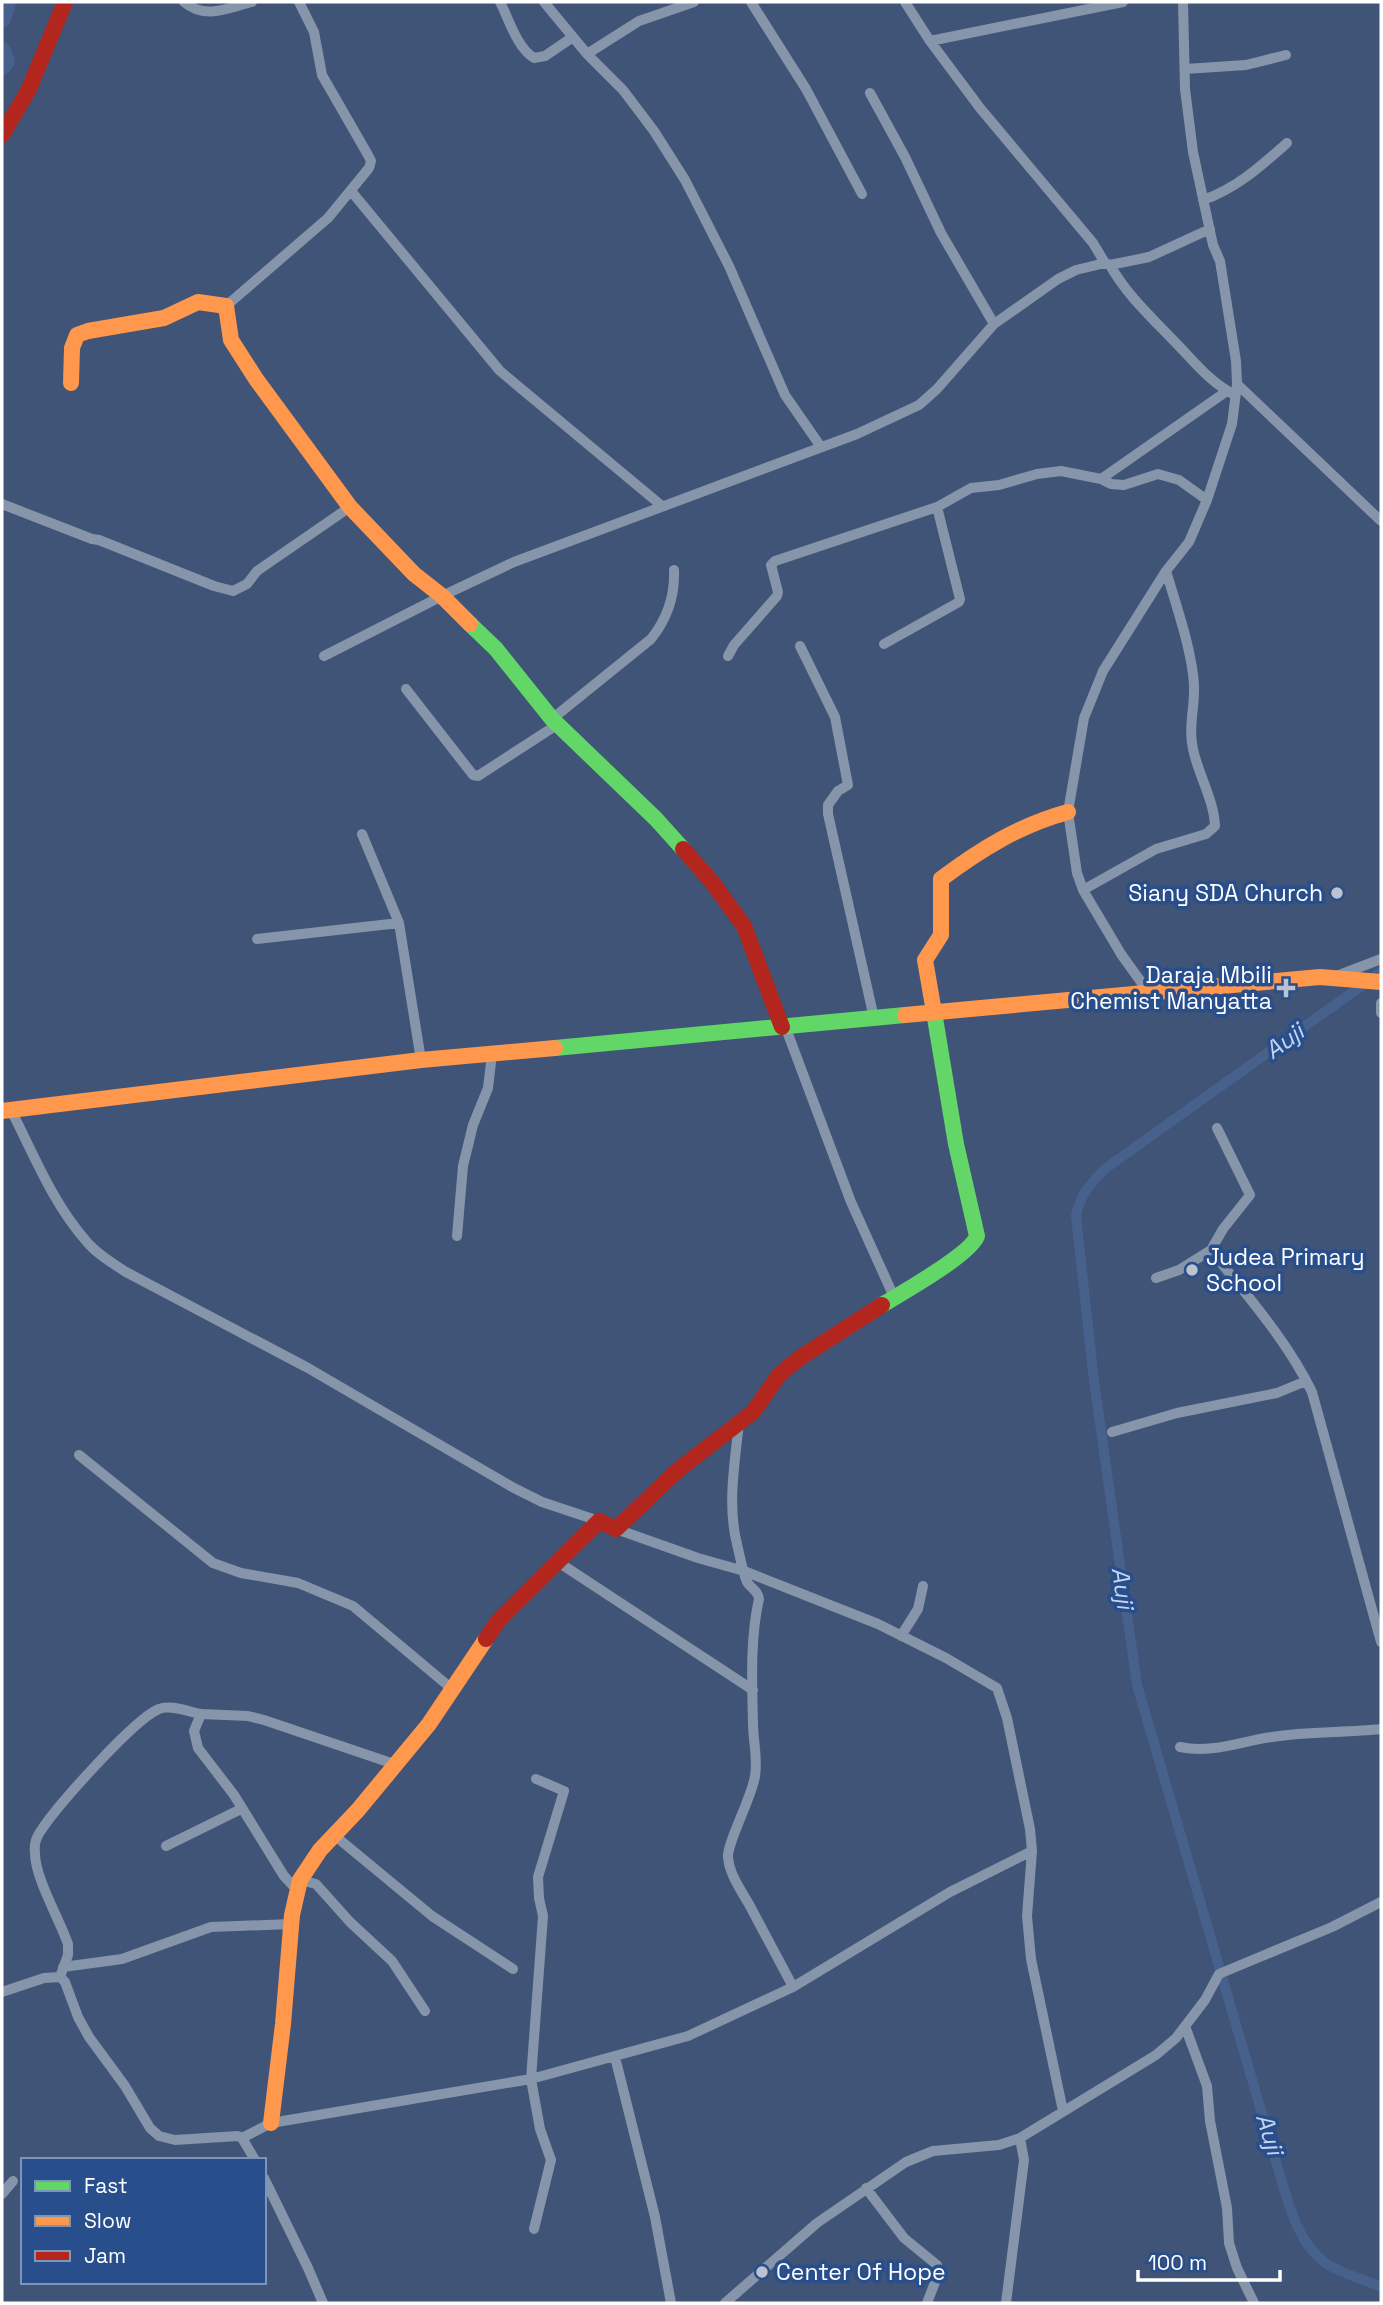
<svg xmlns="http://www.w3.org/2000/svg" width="1383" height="2305" viewBox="0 0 1383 2305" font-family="'Space Grotesk',sans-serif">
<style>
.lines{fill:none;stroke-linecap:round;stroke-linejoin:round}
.canal{stroke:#47618d;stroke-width:10}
.river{stroke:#47618d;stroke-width:18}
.street{stroke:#8695a9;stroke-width:10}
.fast{stroke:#63d668;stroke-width:16}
.slow{stroke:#ff974d;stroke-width:16}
.jam{stroke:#b3261e;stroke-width:16}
.poi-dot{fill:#bcc3cf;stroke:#284e8c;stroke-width:2.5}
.labels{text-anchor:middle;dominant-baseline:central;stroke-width:7;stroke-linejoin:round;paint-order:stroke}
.poi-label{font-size:23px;fill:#fff;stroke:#284e8c;text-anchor:end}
.water-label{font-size:24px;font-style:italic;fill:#c3d5f1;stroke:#284e8c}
</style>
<rect width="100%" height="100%" fill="#3f5476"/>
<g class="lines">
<path class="canal" d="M1381 972 1106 1168C1091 1183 1080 1194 1076 1216L1094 1381 1137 1685 1274 2155C1286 2192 1294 2244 1330 2266 1344 2274 1366 2280 1381 2287"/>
<path class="river" d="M2 19 7 2
M2 51 6 61 2 66"/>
<path class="street" d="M184 2C205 20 228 8 252 2
M500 2C509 19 517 48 534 58L545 56 573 37
M544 2 587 54 639 21 694 2
M751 2 806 89 862 194
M905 2 930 41 1123 2
M930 41 980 108 1093 243 1105 263 1110 265 1149 257 1210 229
M587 54 623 90 654 131 685 180 729 266 785 395 821 447
M1185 69 1246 65 1286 55
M870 93 905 157 941 233 994 324
M351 191 500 371 662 506
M1203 200C1236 189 1262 165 1287 143
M1110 265C1126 294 1151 317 1174 341 1193 360 1210 383 1235 395
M226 306 328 218 369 168 371 161 368 155 322 75 314 32 299 2
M1237 384 1381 521
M1101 479 1227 391
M2 504 92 539 99 540 214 586 233 591 247 584 257 571 350 507
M884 644 959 602 960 599 937 507
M800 646 835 717 848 785 838 791 828 805V814L874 1018
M324 656 442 596 514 562 857 434 919 405 937 389 994 324 1058 279 1076 270 1105 263
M728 656 734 645 777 596 778 592 771 565 775 561 937 507 971 488 999 485 1037 474 1061 471 1101 479 1111 484 1124 485 1158 474 1179 480 1207 500
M406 689 473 775 478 776 552 728V719L651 639C667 619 675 595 674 570
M362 834 399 923 421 1060
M1083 890 1156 849 1206 834 1215 826C1214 800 1198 774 1193 749 1188 727 1195 707 1194 685 1192 650 1176 605 1166 571
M257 939 399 923
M1334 977 1381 959
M1149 993 1121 954 1083 890 1077 873 1068 812 1084 718 1103 671 1166 571 1189 542 1207 500 1232 424 1237 384 1236 361 1220 261 1213 245 1193 152 1185 89 1183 2
M1381 1003V1013
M785 1026 851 1202 894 1297
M11 1110C34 1155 53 1204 87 1242 97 1254 112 1263 126 1272L308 1368 514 1488 542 1502 599 1521
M457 1236 463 1166 473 1125 488 1088 492 1054
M1211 1250 1223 1229 1250 1195 1217 1128
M1156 1278 1179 1270 1211 1250C1247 1296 1286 1339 1312 1392L1381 1642
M739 1422C735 1462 727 1505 737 1544 740 1556 742 1570 747 1582 751 1589 758 1590 759 1599 750 1638 752 1683 753 1723 753 1741 758 1758 755 1776 752 1797 727 1843 728 1857 729 1874 742 1892 750 1906 764 1933 779 1960 793 1987
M1112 1432 1177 1413 1277 1393 1306 1381
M79 1455 213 1563 241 1573 298 1583 353 1606 452 1689
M616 1529 698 1558 744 1571 878 1624 946 1658 997 1688 1007 1718 1030 1829 1032 1851 1027 1916 1031 1959 1063 2111
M558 1562 753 1690
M901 1636 918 1609 923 1586
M1180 1747C1212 1754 1241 1741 1272 1737 1308 1731 1345 1733 1381 1729
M334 1835 432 1916 513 1969
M166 1846 241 1809
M300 1880 316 1884 350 1922 392 1961 425 2011
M297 1890 284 1876 234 1795 198 1748 194 1731 201 1714 248 1716 264 1720 397 1765
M63 1967 122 1959 211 1927 291 1924
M60 1977 68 1955V1944C59 1918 35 1878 35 1853 34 1846 36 1838 40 1832 56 1807 134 1719 159 1709 170 1704 189 1712 201 1714
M2 1992 44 1978 60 1977 65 1982 78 2017 89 2037 125 2086 150 2128 159 2136 175 2140 238 2136 242 2138 255 2160
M1185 2026 1207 2086 1210 2121 1227 2208 1229 2243 1237 2268 1254 2303
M615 2057 655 2217 671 2303
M242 2138 271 2123 531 2079 688 2036 793 1987 950 1892 1032 1851
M264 2178 308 2268 323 2303
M866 2188 904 2238 937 2265 939 2272 927 2303
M2 2194 13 2181
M534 2229 551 2160 540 2129 531 2079 543 1916 539 1898 538 1877 564 1791 536 1779
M725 2303 817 2223 906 2162 933 2151 999 2145 1020 2138 1156 2055 1176 2038 1205 2000 1219 1974 1332 1927 1381 1902
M1006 2303 1024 2160 1020 2138"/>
<path class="fast" d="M470 624 496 649 552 719 656 819 683 849
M555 1048 905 1015
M882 1305C902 1293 971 1254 977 1236L956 1144 934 1012"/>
<path class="slow" d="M71 383 72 348 77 335 88 331 164 318 198 302 226 306 231 340 256 379 350 507 414 574 442 596 470 624
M934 1012 925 960 941 935V879C981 849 1020 825 1068 812
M905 1015 1320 977 1381 982
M2 1111 421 1060 555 1048
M271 2123 283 2024 292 1915 300 1880 320 1850 358 1810 429 1724 486 1639"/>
<path class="jam" d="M2 135 28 91 65 2
M683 849 712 882 744 926 782 1027
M486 1639 498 1621 599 1521 616 1529 678 1470 753 1412 779 1375 798 1359 882 1305"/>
</g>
<g class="poi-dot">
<circle cx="1337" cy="893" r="7"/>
<path d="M1282.5 977.5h7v7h7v7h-7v7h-7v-7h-7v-7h7z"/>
<circle cx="1192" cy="1270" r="7"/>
<circle cx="762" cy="2272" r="7"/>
</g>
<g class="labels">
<g class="poi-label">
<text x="1323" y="893">Siany SDA Church</text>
<text x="1272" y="975">Daraja Mbili<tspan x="1272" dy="26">Chemist Manyatta</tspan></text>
<text x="1206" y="1257" text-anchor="start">Judea Primary<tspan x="1206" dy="26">School</tspan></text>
<text x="776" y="2272" text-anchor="start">Center Of Hope</text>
</g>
<g class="water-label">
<text transform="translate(1284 1041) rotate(-36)">Auji</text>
<text transform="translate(1123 1588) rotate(82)">Auji</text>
<text transform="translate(1270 2134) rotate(73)">Auji</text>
</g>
</g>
<rect width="1383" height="2305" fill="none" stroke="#ffffff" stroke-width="7"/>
<rect x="21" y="2158" width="245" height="126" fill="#284e8c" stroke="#7e95ba" stroke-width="2"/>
<rect x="35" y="2181" width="35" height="10" fill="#63d668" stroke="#7e95ba" stroke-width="2"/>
<text x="84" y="2193" font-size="21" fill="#ffffff">Fast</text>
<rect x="35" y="2216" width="35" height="10" fill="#ff974d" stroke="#7e95ba" stroke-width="2"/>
<text x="84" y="2228" font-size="21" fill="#ffffff">Slow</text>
<rect x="35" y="2251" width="35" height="10" fill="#b3261e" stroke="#7e95ba" stroke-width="2"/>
<text x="84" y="2263" font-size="21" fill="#ffffff">Jam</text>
<path d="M1138 2270v10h142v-10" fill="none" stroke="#ffffff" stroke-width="3.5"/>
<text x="1148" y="2270" font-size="21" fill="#ffffff" stroke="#284e8c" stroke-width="5" paint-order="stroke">100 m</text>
</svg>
